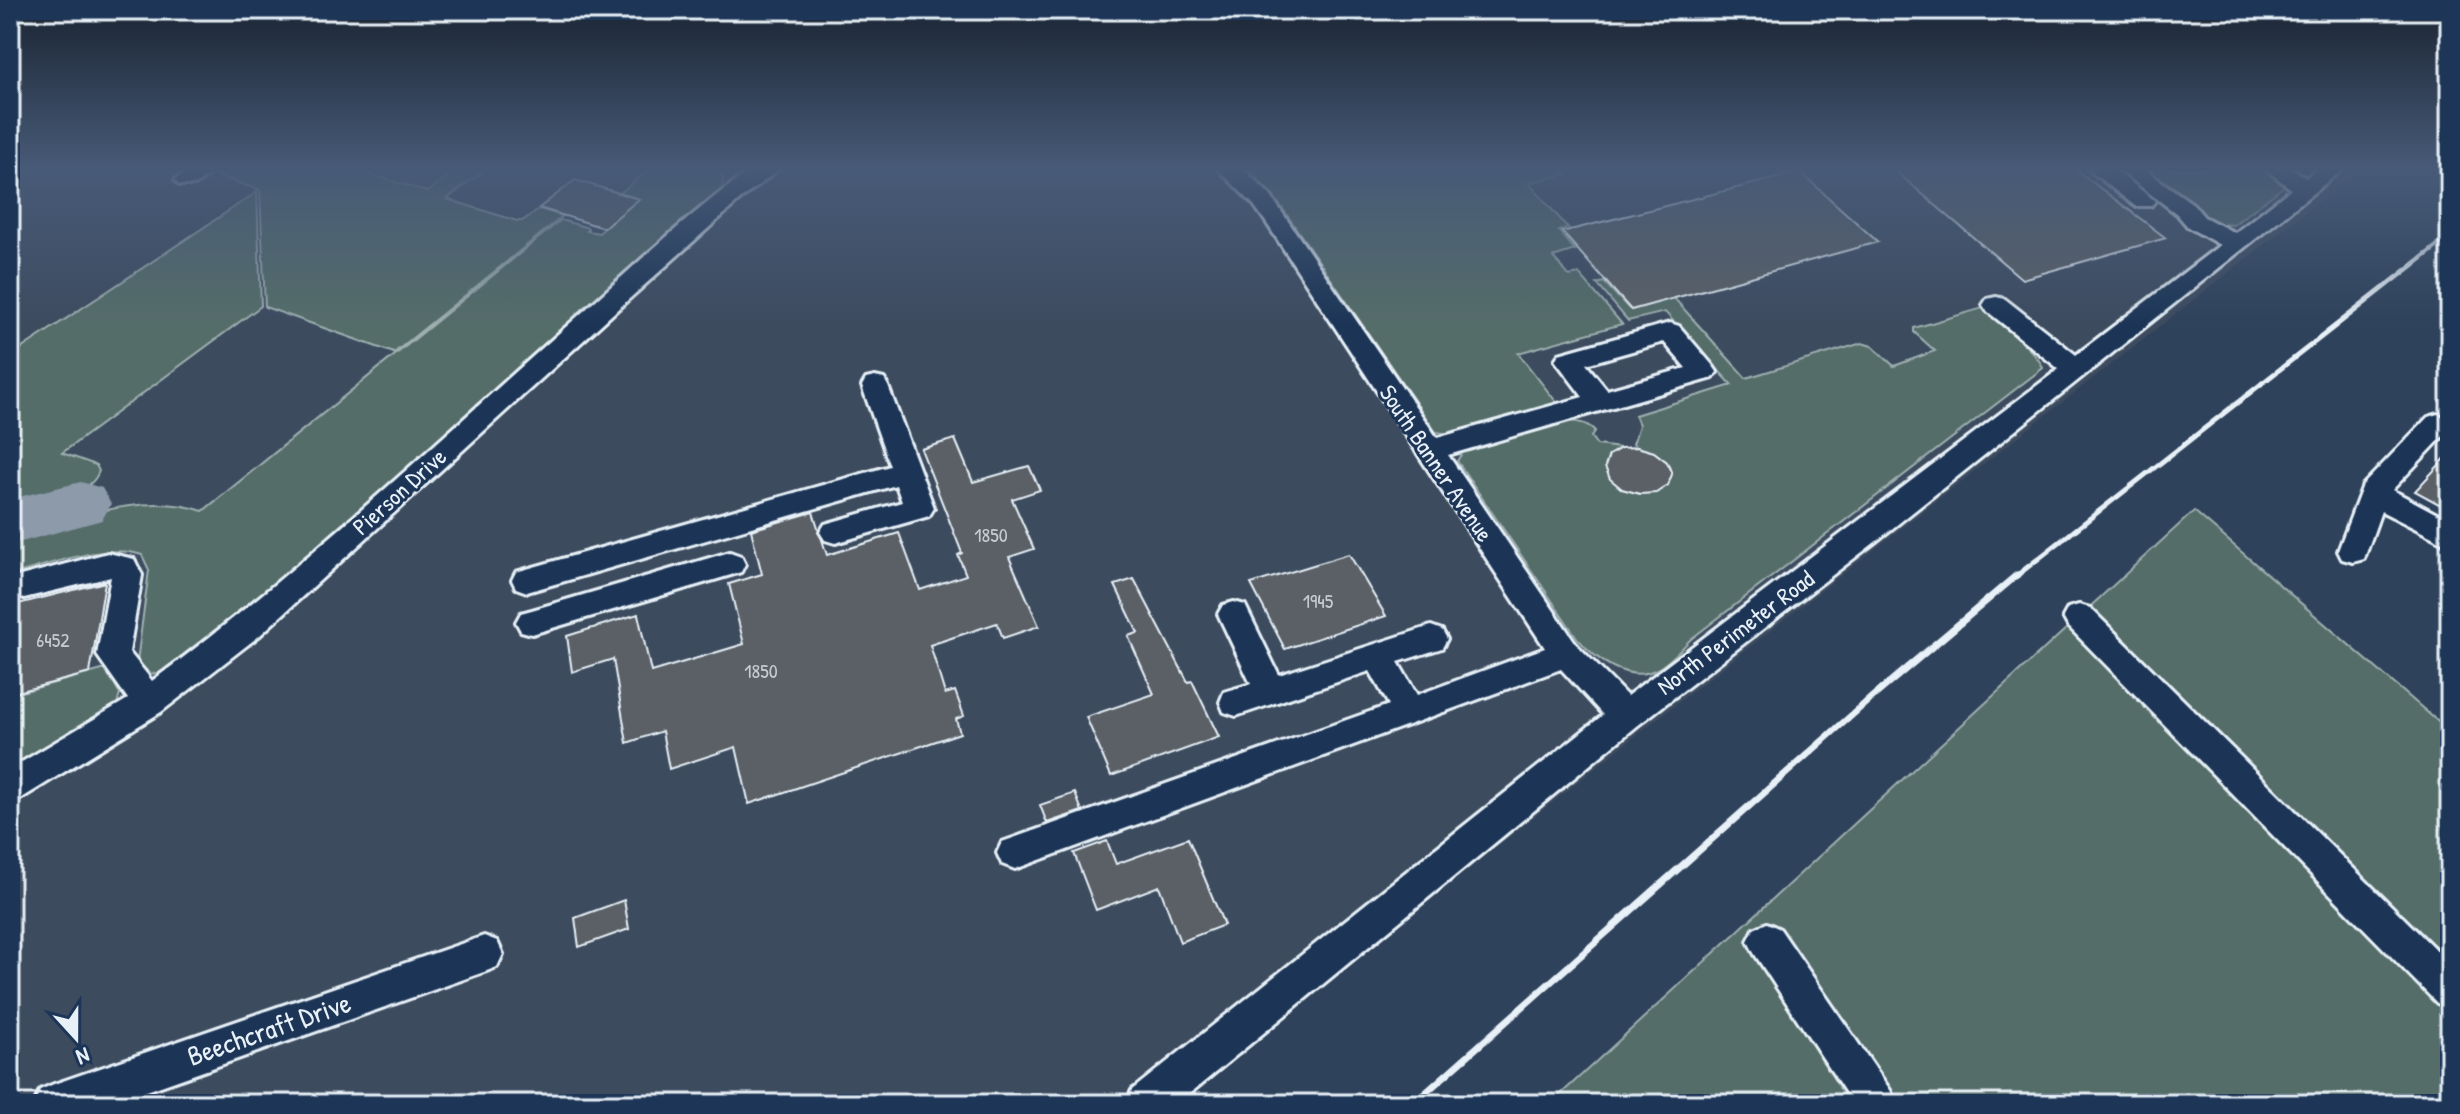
<svg xmlns="http://www.w3.org/2000/svg" width="2460" height="1114" viewBox="0 0 2460 1114" font-family="'Patrick Hand',sans-serif">
<style>
.built{fill:#3c4b5e}
.green{fill:#546d69;stroke:#9eafb0;stroke-width:2}
.lines{fill:none;stroke-linecap:round;stroke-linejoin:round}
.taxiway{fill:#8c9aaa;fill-rule:evenodd}
.building{fill:#5a6065;stroke:#e8f1f8;stroke-width:2}
.minor-casing{stroke:#e8f1f8;stroke-width:6}
.minor{fill:#1d3557;fill-rule:evenodd}
.rail-far1{stroke:#e8f1f8;stroke-width:5}
.rail{stroke:#e8f1f8;stroke-width:7}
.labels{text-anchor:middle;dominant-baseline:central;stroke-width:6;stroke-linejoin:round;paint-order:stroke}
.number-label{font-size:20px;fill:#c4cdd3}
.street-label{font-size:24px;fill:#e8f1f8;stroke:#1d3557}
.near-street-label{font-size:28px;fill:#e8f1f8;stroke:#1d3557}
</style>
<rect width="100%" height="100%" fill="#2f425b"/>
<filter id="ink" filterUnits="userSpaceOnUse"><feTurbulence type="fractalNoise" baseFrequency=".0125" numOctaves="2"/><feDisplacementMap in="SourceGraphic" scale="16" xChannelSelector="R" yChannelSelector="G"/><feConvolveMatrix kernelMatrix="1 2 1 2 8 2 1 2 1" color-interpolation-filters="sRGB"/></filter>
<g filter="url(#ink)">
<path class="built" d="M10 169H2361L1643 730 1174 1104H10Z"/>
<path class="green" d="M216 169H354L427 192 458 169H486L447 199 517 221H522L539 209 563 216 394 353 265 307 260 190 211 174Z
M650 169H718C728 180 722 189 715 199L249 611 172 671 151 674 137 662 149 570 142 555C106 542 50 565 13 574L10 585V535C69 521 144 490 203 511L561 220 588 228 587 231 599 233 637 200 619 194Z
M1250 169H1561L1566 174 1529 183 1568 228 1559 231 1575 250 1553 257 1569 276 1579 274 1622 324 1518 353 1557 403 1451 434 1436 432 1283 209Z
M2127 169H2270L2287 184 2233 225C2195 225 2158 190 2127 169Z
M257 192 261 306 62 453 96 465 99 471C89 500 36 502 10 508V356Z
M1604 282 1629 309 1673 297 1746 378 1862 343 1872 346 1894 366 1935 351 1914 332V328L1983 308C1997 322 2039 353 2043 368L1691 639C1681 649 1670 662 1657 669 1629 684 1596 660 1578 639L1457 461 1464 450C1494 440 1572 404 1595 431L1591 437 1597 445 1620 448 1609 455 1622 489C1643 495 1664 498 1672 474L1633 444 1639 425 1635 415 1732 385 1665 312 1628 321 1597 284Z
M2194 511 2450 732V1104H1550Z
M106 669 120 694 116 707 10 775V695Z"/>
<g class="lines">
<path class="taxiway" d="M81 482 102 488 111 504 102 520 10 545V499Z"/>
</g>
<path class="building" d="M1893 169H2075L2166 238 2022 279Z
M1800 172 1878 242 1631 310 1562 232Z
M575 180 639 199 604 228 539 208Z
M955 439 973 482 1029 466 1040 490 1012 499 1034 549 1009 557 1039 626 1003 638 997 623 930 645 945 694 955 691 964 716 956 719 960 733 749 804 736 747 669 769 662 731 627 743 613 659 572 672 567 636 638 614 651 672 744 644 729 584 762 574 751 530 813 512 827 555 899 533 920 590 966 575 958 555 962 553 921 449Z
M1637 447 1654 452 1667 462 1672 474 1668 485 1656 493 1640 494 1622 489 1610 479 1605 467 1609 455 1621 448Z
M2450 453V510L2415 491Z
M1349 554 1386 616 1285 649 1251 584Z
M1134 579 1188 682 1192 681 1219 737 1111 776 1086 717 1154 694 1128 636 1138 633 1115 585Z
M105 582 90 673 10 694V606Z
M1075 793 1082 811 1047 823 1040 805Z
M1188 838 1224 925 1180 942 1159 886 1096 910 1074 853 1107 841 1116 864Z
M624 900 629 929 579 947 575 918Z"/>
<g class="lines">
<g class="minor-casing">
<path id="minor" d="M188 169H216L195 185H179L175 180Z
M752 169H779L742 198 620 307 259 636 161 712 22 798 10 802V769L128 699 97 655 111 577 24 598 13 594 10 588 13 578 108 553 134 559 142 575 129 652 152 681C298 573 431 447 567 326 627 273 687 215 752 169Z
M1218 169H1243L1270 195 1437 438 1583 397 1555 360 1559 354 1670 323 1679 326 1713 366 1717 372 1713 378 1448 455 1577 645 1627 696 2059 369 1987 311 1983 305 1987 299 1996 297 2005 299 2076 355 2220 245 2188 227 2177 214 2118 169H2144L2193 204 2204 217 2235 233 2291 189 2266 169H2293L2306 178 2317 169H2343L1874 543 1637 726 1177 1104H1126L1132 1090 1603 715 1561 669 1015 869 1002 864 997 853 1002 842 1389 705 1370 671 1236 716 1224 712 1220 702 1224 692 1251 684 1218 614 1223 605 1234 602 1245 605 1279 675 1431 626 1442 630 1447 639 1442 648 1398 662 1417 695 1545 648 1266 222 1254 205ZM1664 342 1686 368 1607 390 1586 364Z
M2088 169H2114L2155 201 2151 206H2135Z
M875 377 884 379 888 386 934 508 929 516 835 543 825 540 820 532 825 524 902 502 896 485 527 592 516 588 512 580 516 572 890 466 862 386 866 379Z
M2438 414 2450 421 2448 431 2392 490 2450 521V546L2381 511 2364 559 2353 562 2342 559 2338 551 2363 485 2428 417Z
M730 552 741 556 745 564 741 572 532 634 521 631 516 622 521 613 532 610Z
M2079 605 2090 608 2450 964V1008L2437 1003 2068 626 2063 617 2068 608Z
M1767 923 1780 929 1890 1090 1896 1104H1853L1754 953 1748 941 1754 929Z
M484 936 497 941 503 954 497 967 484 972 110 1104H34L40 1090 54 1084Z"/>
</g>
<use href="#minor" class="minor"/>
<path class="rail-far1" d="M2015 577 2450 236"/>
<path class="rail" d="M1413 1104 1870 699 2017 575"/>
</g>
</g>
<linearGradient id="sky" x2="0" y2="1"><stop stop-color="#1a2432"/><stop offset="0.52" stop-color="#475a77"/><stop offset="1" stop-color="#475a77" stop-opacity="0"/></linearGradient>
<rect width="2460" height="325" fill="url(#sky)"/>
<g class="labels">
<g class="number-label">
<text x="991" y="534">1850</text>
<text x="1318" y="600">1945</text>
<text x="53" y="639">6452</text>
<text x="761" y="670">1850</text>
</g>
<g class="street-label">
<text transform="translate(1437 463) rotate(56)">South Banner Avenue</text>
<text transform="translate(399 491) rotate(-42)">Pierson Drive</text>
<text transform="translate(1735 632) rotate(-37)">North Perimeter Road</text>
</g>
<g class="near-street-label">
<text transform="translate(269 1029) rotate(-19)">Beechcraft Drive</text>
</g>
</g>
<rect width="2460" height="1114" fill="none" stroke="#1d3557" stroke-width="40"/>
<rect x="20" y="20" width="2420" height="1074" fill="none" stroke="#e8f1f8" stroke-width="3" filter="url(#ink)"/>
<g transform="translate(76 1038) rotate(159)" stroke="#1d3557" stroke-width="6" paint-order="stroke">
<path d="M0-6L14 30L0 20L-14 30Z" fill="#e8f1f8"/>
<text y="-12" font-size="22" font-weight="bold" text-anchor="middle" fill="#e8f1f8">N</text>
</g>
</svg>
